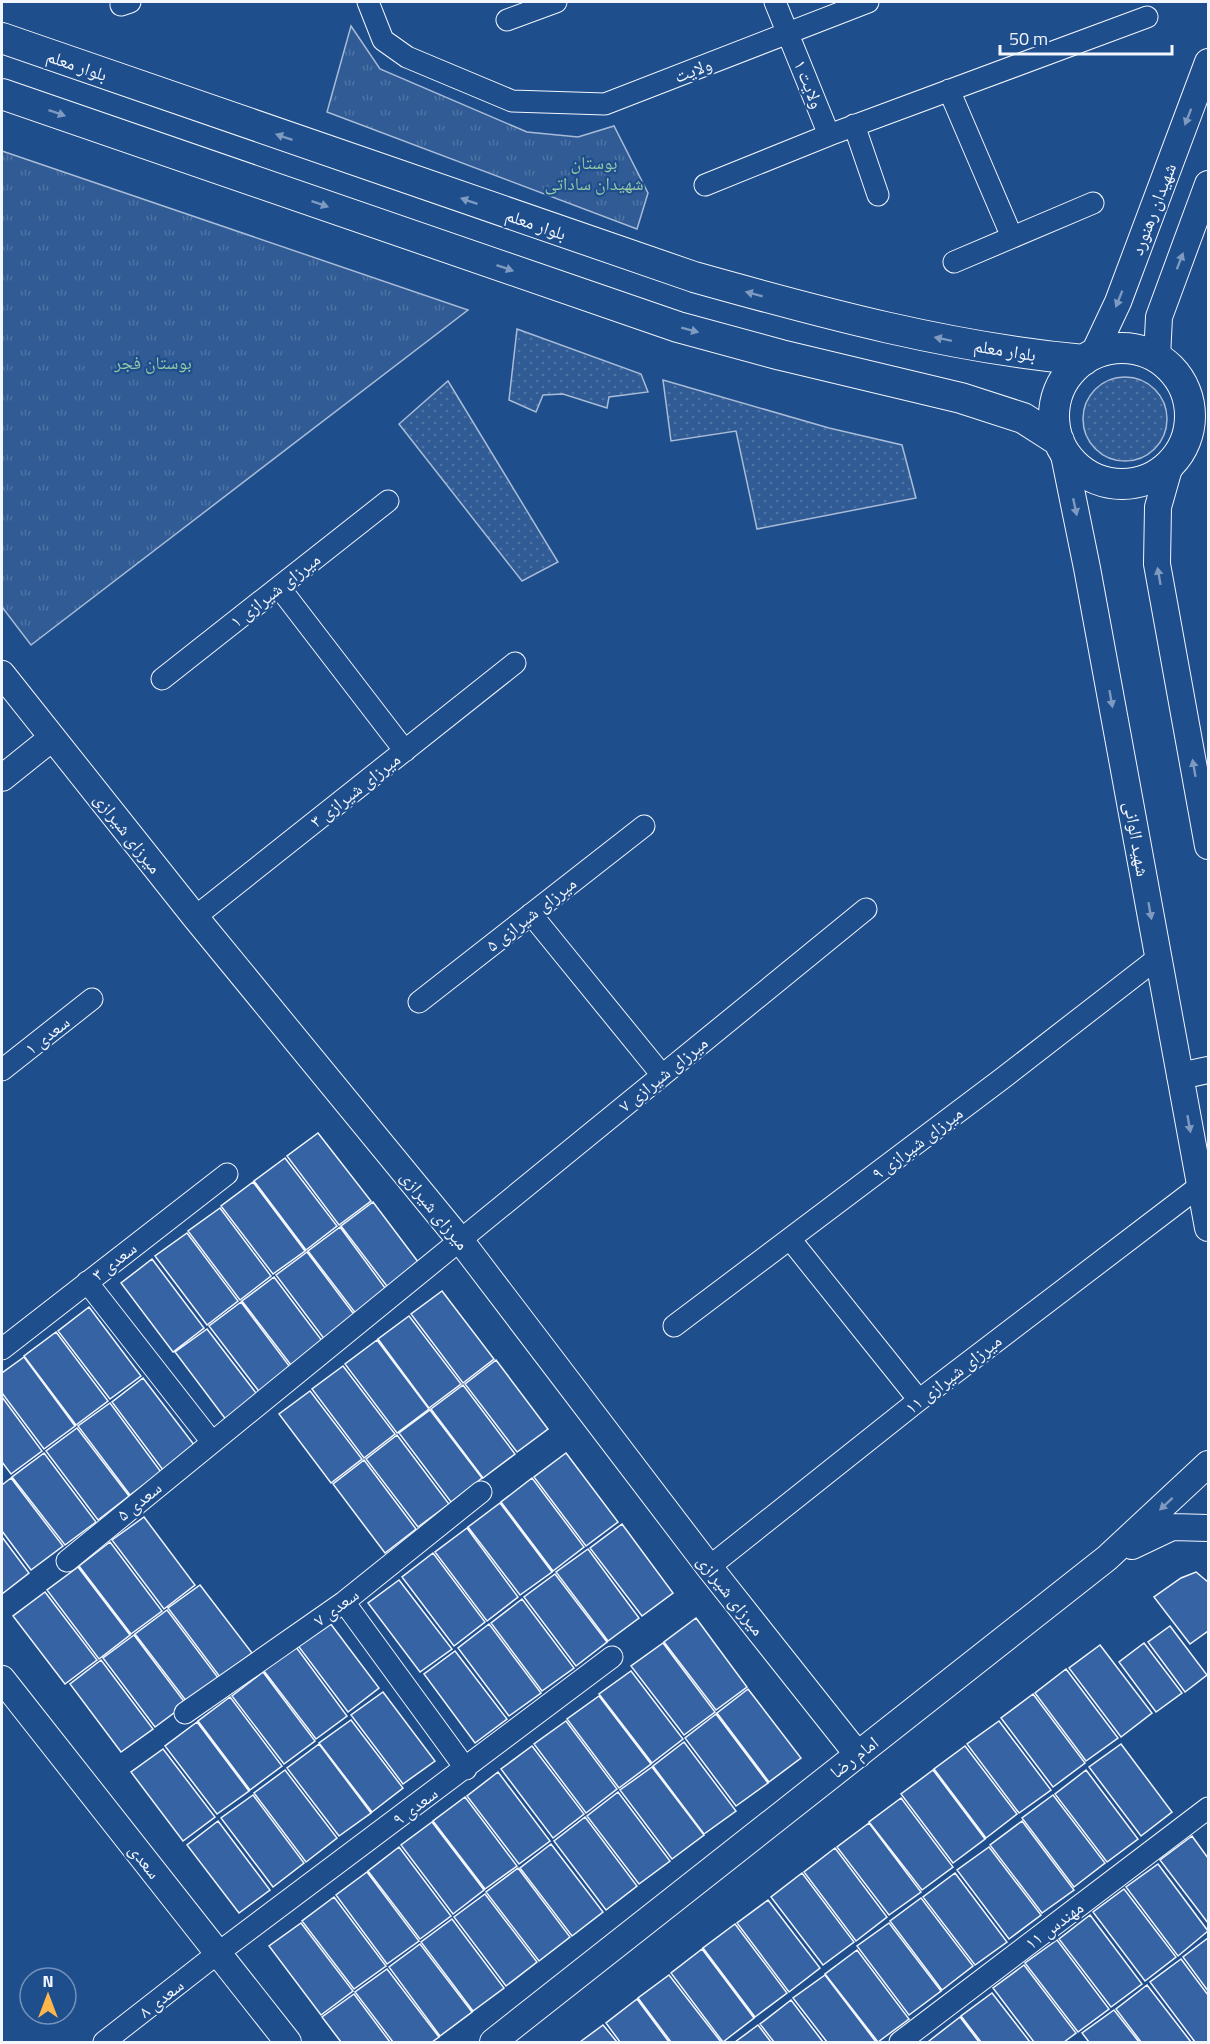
<svg xmlns="http://www.w3.org/2000/svg" width="1210" height="2044" viewBox="0 0 1210 2044" font-family="'Titillium Web','Noto Naskh Arabic',sans-serif">
<style>
.grass{fill:url(#grass-dots);stroke:#a8bbd7;stroke-width:1.5}
.park{fill:url(#park-tufts);stroke:#a8bbd7;stroke-width:1.5}
.building{fill:#3563a3;stroke:#f2f6ff;stroke-width:1.5}
.lines{fill:none;stroke-linecap:round;stroke-linejoin:round}
.minor-casing{stroke:#f2f6ff;stroke-width:23}
.tertiary-casing{stroke:#f2f6ff;stroke-width:28}
.secondary-casing{stroke:#f2f6ff;stroke-width:32}
.minor{stroke:#1f4e8c;stroke-width:21}
.tertiary{stroke:#1f4e8c;stroke-width:26}
.secondary{stroke:#1f4e8c;stroke-width:30}
.oneway{fill:#7e9ac0}
.labels{text-anchor:middle;dominant-baseline:central;stroke-width:4.5;stroke-linejoin:round;paint-order:stroke}
.street-label{font-size:18px;fill:#f2f6ff;stroke:#1f4e8c}
.park-label{font-size:18px;fill:#97c8a6;stroke:#1f4e8c}
</style>
<defs>
<pattern id="grass-dots" width="8" height="8" patternUnits="userSpaceOnUse" patternTransform="scale(1.5)"><rect width="8" height="8" fill="#305b95"/><path d="M2 2h.1M6 6h.1" fill="none" stroke="#4e73a5" stroke-width="1.8" stroke-linecap="round"/></pattern>
<pattern id="park-tufts" width="24" height="20" patternUnits="userSpaceOnUse" patternTransform="scale(1.5)"><rect width="24" height="20" fill="#305b95"/><path d="M3 7l-1-3M5 7V3M7 7l1-3M15 17l-1-3M17 17v-4M19 17l1-3" fill="none" stroke="#4e73a5"/></pattern>
</defs>
<rect width="100%" height="100%" fill="#1f4e8c"/>
<path class="grass" d="M517 329 641 374 648 392 609 397 607 408 563 394 543 395 536 412 509 400Z
M1083 419a42 42 0 1 1 84 0a42 42 0 1 1-84 0Z
M663 380 829 428 902 445 916 498 757 529 736 431 671 441Z
M448 381 558 562 522 581 399 424Z"/>
<path class="park" d="M351 26 380 69 527 132 578 137 614 126 648 193 637 229 327 112Z
M2 151 468 310 31 645 2 607Z"/>
<path class="building" d="M318 1133 371 1201 339 1225 287 1156Z
M285 1158 337 1226 306 1250 254 1181Z
M253 1182 305 1251 273 1274 221 1206Z
M373 1202 425 1271 393 1294 341 1226Z
M220 1208 271 1276 240 1300 188 1231Z
M340 1227 391 1296 360 1319 308 1251Z
M187 1233 238 1301 207 1325 155 1256Z
M307 1252 359 1321 328 1344 276 1275Z
M152 1259 204 1328 173 1352 121 1283Z
M274 1277 326 1346 294 1369 242 1301Z
M442 1291 494 1359 463 1383 411 1314Z
M241 1302 293 1371 261 1394 209 1326Z
M89 1307 141 1376 110 1399 58 1331Z
M409 1316 461 1384 429 1408 378 1339Z
M207 1329 259 1397 227 1421 175 1352Z
M56 1332 108 1401 76 1425 24 1356Z
M377 1340 429 1409 397 1433 345 1364Z
M24 1357 75 1426 44 1449 2 1393V1373Z
M496 1360 548 1429 517 1452 465 1384Z
M343 1366 395 1434 364 1458 312 1389Z
M143 1378 195 1446 163 1470 112 1402Z
M463 1385 515 1454 483 1478 431 1409Z
M310 1391 362 1459 331 1483 279 1414Z
M2 1397 42 1451 11 1474 2 1462Z
M110 1403 161 1472 130 1495 78 1426Z
M430 1410 482 1478 451 1502 399 1433Z
M77 1428 129 1496 98 1520 46 1451Z
M397 1435 449 1504 418 1527 366 1459Z
M44 1453 96 1522 65 1545 12 1477Z
M566 1453 618 1522 586 1546 534 1477Z
M364 1460 416 1529 385 1553 333 1484Z
M11 1478 63 1546 31 1570 2 1531V1485Z
M532 1478 584 1547 553 1571 501 1502Z
M500 1503 552 1572 520 1595 468 1527Z
M144 1517 195 1585 164 1609 112 1540Z
M622 1524 673 1593 642 1616 590 1548Z
M467 1528 518 1597 487 1621 435 1552Z
M2 1537 29 1573 2 1594Z
M110 1542 162 1611 131 1634 79 1566Z
M588 1549 639 1618 608 1641 556 1572Z
M433 1553 485 1622 454 1646 402 1577Z
M78 1567 130 1635 99 1659 47 1590Z
M1196 1572 1208 1582V1631L1190 1644 1154 1597 1181 1578Z
M555 1574 607 1642 576 1666 524 1597Z
M399 1580 452 1649 420 1672 368 1603Z
M200 1585 252 1653 220 1677 168 1608Z
M45 1592 97 1660 65 1684 13 1616Z
M522 1599 574 1668 542 1691 491 1623Z
M167 1610 219 1679 187 1702 135 1634Z
M696 1618 747 1687 716 1710 664 1642Z
M327 1619 379 1688 348 1712 296 1643Z
M489 1624 541 1693 509 1716 458 1648Z
M1170 1626 1207 1675 1185 1692 1148 1642Z
M134 1635 186 1704 155 1727 103 1658Z
M663 1643 715 1712 684 1735 631 1666Z
M1144 1643 1182 1693 1156 1712 1119 1662Z
M1100 1645 1152 1713 1121 1737 1069 1668Z
M296 1647 347 1716 316 1739 264 1671Z
M455 1651 507 1719 475 1743 424 1674Z
M101 1660 153 1729 121 1752 70 1684Z
M1066 1669 1118 1738 1086 1761 1035 1693Z
M631 1671 683 1739 652 1763 599 1694Z
M263 1672 315 1741 284 1764 232 1696Z
M748 1689 801 1758 769 1782 717 1713Z
M383 1692 435 1761 403 1784 351 1715Z
M1033 1694 1085 1763 1053 1787 1001 1718Z
M599 1696 651 1764 619 1788 567 1719Z
M230 1697 282 1766 250 1790 198 1721Z
M716 1714 768 1783 736 1806 685 1738Z
M351 1720 403 1788 372 1812 319 1743Z
M566 1721 617 1789 586 1813 534 1744Z
M999 1721 1051 1790 1019 1813 967 1744Z
M197 1722 249 1791 217 1814 165 1746Z
M684 1742 736 1811 704 1834 653 1766Z
M319 1744 371 1813 339 1836 287 1768Z
M1121 1744 1172 1812 1141 1836 1089 1767Z
M532 1746 584 1814 553 1838 501 1769Z
M965 1746 1017 1814 986 1838 934 1769Z
M163 1749 215 1817 183 1841 131 1772Z
M652 1767 704 1835 672 1859 620 1790Z
M285 1770 337 1838 306 1862 254 1793Z
M933 1770 985 1839 953 1863 901 1794Z
M1086 1770 1138 1839 1107 1862 1055 1794Z
M498 1772 550 1841 519 1864 467 1796Z
M618 1792 670 1861 639 1884 587 1816Z
M253 1795 304 1863 273 1887 221 1818Z
M1053 1795 1105 1863 1074 1887 1022 1818Z
M465 1797 517 1866 485 1889 433 1821Z
M901 1798 953 1867 922 1890 869 1822Z
M585 1817 637 1886 606 1910 554 1841Z
M218 1821 270 1890 239 1913 187 1845Z
M1022 1821 1074 1890 1042 1913 990 1845Z
M432 1822 484 1890 453 1914 401 1845Z
M869 1823 921 1892 889 1915 837 1847Z
M1192 1836 1208 1858V1923L1160 1860Z
M551 1844 603 1912 572 1936 520 1868Z
M399 1847 451 1916 420 1939 368 1871Z
M989 1847 1041 1915 1009 1939 957 1870Z
M835 1848 887 1917 856 1941 804 1872Z
M1158 1864 1208 1931 1178 1956 1126 1887Z
M518 1868 570 1937 539 1961 486 1892Z
M367 1872 419 1941 387 1964 336 1895Z
M802 1873 854 1942 823 1965 771 1897Z
M955 1873 1007 1942 975 1965 923 1897Z
M1124 1889 1176 1957 1145 1981 1093 1912Z
M485 1894 537 1962 506 1986 454 1917Z
M334 1897 386 1966 354 1989 302 1921Z
M921 1898 973 1966 942 1990 890 1921Z
M768 1900 820 1968 789 1992 737 1923Z
M1090 1915 1142 1984 1111 2007 1059 1939Z
M452 1919 504 1988 473 2011 421 1942Z
M301 1923 353 1991 321 2015 269 1946Z
M889 1923 941 1991 909 2015 857 1946Z
M735 1924 787 1993 755 2017 703 1948Z
M1208 1938V1991L1183 1957Z
M1057 1940 1109 2009 1078 2032 1025 1963Z
M420 1944 472 2012 440 2036 389 1967Z
M702 1949 754 2018 723 2042 671 1973Z
M857 1950 909 2019 878 2042 825 1974Z
M1181 1959 1208 1995V2042H1195L1150 1982Z
M1024 1965 1076 2033 1064 2042H1034L993 1988Z
M387 1969 439 2037 432 2042H393L355 1992Z
M669 1975 721 2042H671L638 1998Z
M825 1975 876 2042H827L793 1998Z
M1147 1985 1191 2042H1141L1116 2009Z
M992 1993 1030 2042H981L961 2016Z
M354 1994 390 2042H341L322 2017Z
M637 1999 669 2042H620L606 2023Z
M791 2000 823 2042H774L760 2024Z
M1114 2010 1139 2042H1089L1082 2033Z
M960 2017 979 2042H930L929 2041Z
M603 2025 617 2042H580Z
M758 2025 771 2042H735Z"/>
<g class="lines">
<g class="minor-casing">
<path id="minor" d="M368 2 383 40 407 57 512 101 605 104 868 2
M775 2 829 135
M121 5 130 2
M507 20 556 2
M949 90 1012 237
M854 125 878 195
M705 185 829 135 1147 17
M954 262 1093 203
M279 587 405 751
M162 679 388 501
M531 914 662 1075
M195 917 515 663
M419 1002 644 826
M2 1070 92 999
M790 1239 919 1400
M87 1282 212 1442
M674 1326 1003 1078 1159 957
M2 1349 227 1174
M67 1561 866 909
M709 1567 919 1400 1201 1185
M344 1602 466 1769
M185 1713 344 1602 481 1492
M104 2042 218 1953 612 1657
M900 2042 1208 1808"/>
</g>
<g class="tertiary-casing">
<path id="tertiary" d="M1093 355 1118 302 1208 62
M1157 357 1159 317 1208 184
M1063 450 1087 568 1208 1228
M1170 465 1158 507 1157 564 1208 846
M2 674 195 917 460 1240 709 1567 858 1755
M2 778 52 738
M1180 1076 1208 1070
M1132 1546 1172 1527 1208 1528
M2 1679 288 2042
M493 2042 1107 1558 1208 1464"/>
</g>
<g class="secondary-casing">
<path id="secondary" d="M2 38 694 277C822 313 951 348 1084 360
M2 94 678 327 781 355 961 398 1023 418 1059 441
M1054 416a68 68 0 1 1 136 0a68 68 0 1 1-136 0Z"/>
</g>
<use href="#minor" class="minor"/>
<use href="#tertiary" class="tertiary"/>
<use href="#secondary" class="secondary"/>
</g>
<defs><path id="oneway-solid" d="M-6-.8H1V-3.2L6.5 0L1 3.2V.8H-6Z" transform="scale(1.5)"/></defs>
<g class="oneway">
<use href="#oneway-solid" transform="translate(57 113) rotate(19)"/>
<use href="#oneway-solid" transform="translate(1188 117) rotate(111)"/>
<use href="#oneway-solid" transform="translate(284 137) rotate(-161)"/>
<use href="#oneway-solid" transform="translate(469 201) rotate(-161)"/>
<use href="#oneway-solid" transform="translate(320 204) rotate(19)"/>
<use href="#oneway-solid" transform="translate(1180 261) rotate(-69)"/>
<use href="#oneway-solid" transform="translate(505 268) rotate(19)"/>
<use href="#oneway-solid" transform="translate(754 294) rotate(-165)"/>
<use href="#oneway-solid" transform="translate(1119 299) rotate(112)"/>
<use href="#oneway-solid" transform="translate(690 330) rotate(15)"/>
<use href="#oneway-solid" transform="translate(943 339) rotate(-168)"/>
<use href="#oneway-solid" transform="translate(1075 507) rotate(78)"/>
<use href="#oneway-solid" transform="translate(1159 576) rotate(-100)"/>
<use href="#oneway-solid" transform="translate(1111 699) rotate(80)"/>
<use href="#oneway-solid" transform="translate(1194 768) rotate(-100)"/>
<use href="#oneway-solid" transform="translate(1150 911) rotate(80)"/>
<use href="#oneway-solid" transform="translate(1189 1124) rotate(80)"/>
<use href="#oneway-solid" transform="translate(1166 1504) rotate(137)"/>
</g>
<g class="labels">
<g class="street-label">
<text transform="translate(77 65) rotate(19)">بلوار معلم</text>
<text transform="translate(693 70) rotate(-21)">ولایت</text>
<text transform="translate(809 84) rotate(68)">ولایت ۱</text>
<text transform="translate(1153 209) rotate(-69)">شهیدان رهنورد</text>
<text transform="translate(536 224) rotate(19)">بلوار معلم</text>
<text transform="translate(1005 350) rotate(9)">بلوار معلم</text>
<text transform="translate(275 590) rotate(-38)">میرزای شیرازی ۱</text>
<text transform="translate(355 790) rotate(-38)">میرزای شیرازی ۳</text>
<text transform="translate(128 833) rotate(52)">میرزای شیرازی</text>
<text transform="translate(1137 839) rotate(80)">شهید الوانی</text>
<text transform="translate(531 914) rotate(-38)">میرزای شیرازی ۵</text>
<text transform="translate(47 1035) rotate(-38)">سعدی ۱</text>
<text transform="translate(663 1074) rotate(-39)">میرزای شیرازی ۷</text>
<text transform="translate(917 1143) rotate(-37)">میرزای شیرازی ۹</text>
<text transform="translate(435 1210) rotate(51)">میرزای شیرازی</text>
<text transform="translate(114 1261) rotate(-38)">سعدی ۳</text>
<text transform="translate(953 1374) rotate(-38)">میرزای شیرازی ۱۱</text>
<text transform="translate(139 1501) rotate(-39)">سعدی ۵</text>
<text transform="translate(731 1595) rotate(52)">میرزای شیرازی</text>
<text transform="translate(336 1607) rotate(-36)">سعدی ۷</text>
<text transform="translate(854 1757) rotate(-38)">امام رضا</text>
<text transform="translate(415 1806) rotate(-37)">سعدی ۹</text>
<text transform="translate(145 1861) rotate(52)">سعدی</text>
<text transform="translate(1054 1925) rotate(-37)">مهندس ۱۱</text>
<text transform="translate(161 1998) rotate(-38)">سعدی ۸</text>
</g>
<g class="park-label">
<text x="594" y="162">بوستان<tspan x="594" dy="21">شهیدان ساداتی</tspan></text>
<text x="153" y="362">بوستان فجر</text>
</g>
</g>
<rect width="1210" height="2044" fill="none" stroke="#f2f6ff" stroke-width="6"/>
<g transform="translate(48 1996)"><circle r="28" fill="#1f4e8c" stroke="#7391ba" stroke-width="1.5"/>
<path d="M0-4.5L10 22L0 15L-10 22Z" fill="#ffb74d"/>
<text y="-9" font-size="16" font-weight="bold" text-anchor="middle" fill="#f2f6ff">N</text>
</g>
<path d="M1000 45v9h172v-9" fill="none" stroke="#f2f6ff" stroke-width="3"/>
<text x="1009" y="45" font-size="18" fill="#f2f6ff" stroke="#1f4e8c" stroke-width="4.5" paint-order="stroke">50 m</text>
</svg>
